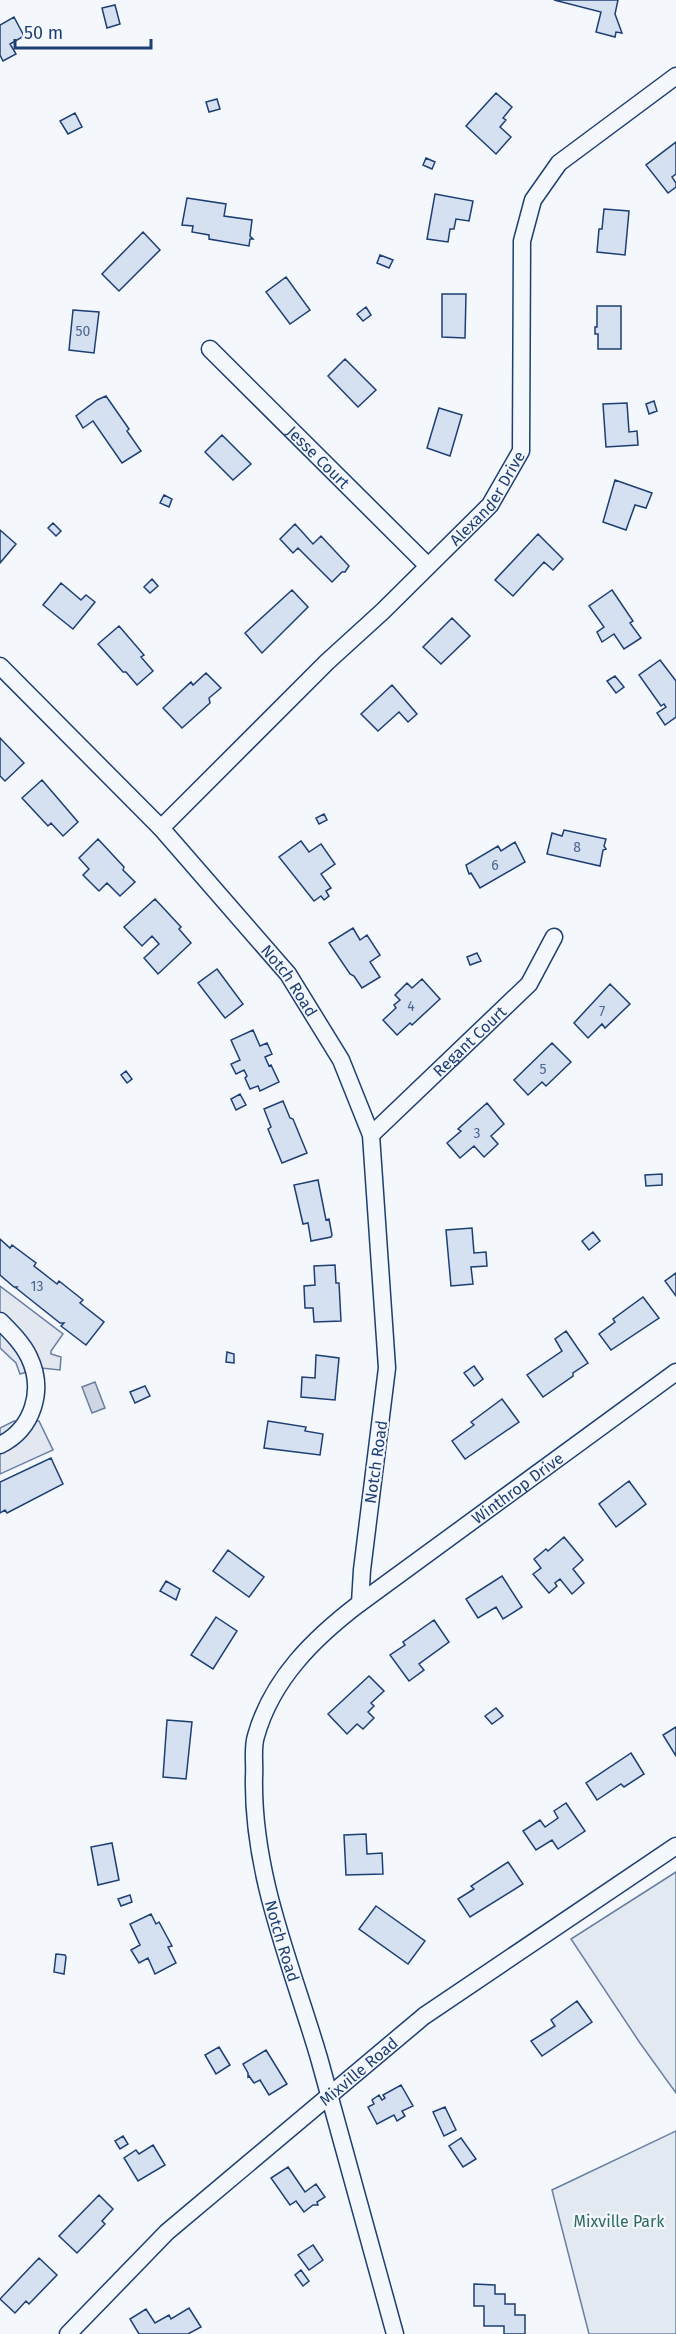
<svg xmlns="http://www.w3.org/2000/svg" width="676" height="2334" viewBox="0 0 676 2334" font-family="'Fira Sans',sans-serif">
<style>
.green{fill:#e3e9f0;stroke:#687fa3;stroke-width:1.5}
.parking{fill:#e3e8f0;stroke:#687fa3;stroke-width:1.5}
.water{fill:#cfd7e4;stroke:#687fa3;stroke-width:1.5}
.building{fill:#d5e0f0;stroke:#1d3f73;stroke-width:1.5}
.lines{fill:none;stroke-linecap:round;stroke-linejoin:round}
.minor-casing{stroke:#1d3f73;stroke-width:19}
.minor{stroke:#f4f7fb;stroke-width:16}
.labels{text-anchor:middle;dominant-baseline:central;stroke-width:4.5;stroke-linejoin:round;paint-order:stroke}
.number-label{font-size:14px;fill:#4b6792}
.street-label{font-size:16px;fill:#1d3f73;stroke:#f4f7fb}
.park-label{font-size:16px;fill:#2c6c60;stroke:#f4f7fb}
</style>
<rect width="100%" height="100%" fill="#f4f7fb"/>
<path class="green" d="M676 1872V2093L640 2043 571 1939Z
M676 2131V2334H589L552 2190Z"/>
<path class="parking" d="M0 1286 63 1334 51 1351V1354L61 1357 60 1370 41 1368 20 1374 16 1363 0 1348Z
M14 1421H39L53 1450 0 1474V1428Z"/>
<path class="water" d="M95 1382 105 1408 92 1413 82 1387Z"/>
<path class="building" d="M554 0H618L615 14 622 33 616 32 615 37 596 32 601 12Z
M115 5 120 24 107 28 102 8Z
M14 17 24 36 10 44 16 54 3 61 0 55V25Z
M496 93 512 107 503 118 506 120 500 127 511 137 496 154 466 126Z
M217 99 220 109 209 112 206 102Z
M75 113 82 127 68 134 60 121Z
M676 142V174L672 177 676 183V187L668 193 646 165Z
M426 158 435 162 432 169 423 165Z
M435 194 473 201 469 221 456 219 454 229H450L448 242 427 239Z
M187 198 226 204 224 216 252 220 250 236 253 239H250L249 246 209 239V235L192 232 193 226 182 225Z
M604 209 629 211 625 255 597 252 599 229H602Z
M143 232 160 250 119 291 102 274Z
M380 255 393 260 389 268 377 263Z
M286 277 310 310 290 324 266 292Z
M442 294H466L465 338 442 337Z
M597 306H621V349H598V334H595V327H597Z
M366 307 371 315 363 321 357 314Z
M73 310 99 312 94 353 69 350Z
M345 359 376 390 358 407 328 376Z
M106 396 129 429 127 431 141 451 122 463 93 421 83 428 76 416 97 400Z
M654 401 657 411 649 414 646 404Z
M627 403 629 432 637 431 638 445 606 447 603 404Z
M439 408 462 415 450 456 427 448Z
M222 435 251 464 233 480 205 452Z
M615 480 652 493 646 508 635 505 626 530 603 522Z
M164 495 172 499 169 507 160 503Z
M53 523 61 531 56 536 48 528Z
M295 524 313 544 321 536 349 566 345 572H342L332 582 298 548 293 553 280 539Z
M0 530 16 544 0 563Z
M538 534 563 559 553 570 544 562 513 596 495 580Z
M152 579 158 586 150 593 144 587Z
M61 583 81 600 86 595 95 602 73 629 43 605Z
M292 590 308 607 262 653 245 633Z
M612 590 633 621 630 623 641 638 624 649 614 634 602 642 597 632 604 627 589 606Z
M452 618 470 636 441 664 423 647Z
M119 626 144 655 141 657 153 671 137 685 126 672H123L98 644Z
M660 660 676 681V717L665 725 657 713 666 707 664 704 661 706 639 675Z
M206 673 221 688 209 698 210 703 182 728 163 708 191 682 193 685Z
M615 676 624 687 616 693 607 681Z
M392 685 417 714 408 722 399 712 378 731 361 714Z
M0 738 24 763 5 781 0 776Z
M42 780 78 822 63 836 51 823 48 826 22 798Z
M324 814 327 820 319 824 316 818Z
M564 830 606 839 604 846 606 849 603 850 600 866 547 854 552 833 562 836Z
M98 839 124 867 123 870 135 882 120 896 107 883 99 891 83 875 89 869 79 858Z
M301 841 309 852 321 844 335 864 321 874 331 888 326 891 329 896 324 900 321 896 314 901 279 857Z
M515 842 525 862 480 888 471 873 469 874 466 865 498 846 501 851Z
M155 899 181 927 179 929 191 943 158 974 144 958 159 944 152 936 142 946 124 927Z
M353 928 360 940 367 935 380 955 370 962 380 977 362 988 354 976 350 974 329 943Z
M477 953 481 961 470 965 467 957Z
M217 969 243 1004 225 1018 198 983Z
M422 979 440 999 412 1025 410 1023 397 1035 383 1020 396 1008 394 1005 400 1000 395 995 407 983 412 988Z
M610 984 630 1004 605 1028 602 1024 588 1038 574 1023Z
M253 1030 260 1046 267 1043 272 1054 265 1057 269 1066 271 1065 279 1082 260 1091 258 1086 250 1089 245 1078 247 1076 244 1070 236 1074 231 1064 240 1060 231 1040Z
M552 1043 571 1062 546 1086 542 1082 528 1095 514 1080Z
M126 1071 132 1079 127 1083 121 1075Z
M240 1094 246 1105 236 1110 231 1099Z
M283 1101 290 1118 293 1119 307 1153 282 1163 268 1129 271 1127 264 1109Z
M487 1103 504 1124 491 1136 498 1144 484 1157 474 1146 460 1158 447 1143 461 1131 458 1129Z
M662 1174V1185L646 1186 645 1175Z
M318 1180 326 1220 329 1219 332 1235 331 1237 311 1241 308 1223 303 1224 294 1185Z
M472 1228 474 1253 486 1252 487 1266 471 1267 473 1284 451 1286 446 1230Z
M593 1232 600 1241 589 1250 582 1241Z
M0 1239 10 1248 12 1245 36 1263 34 1266 57 1284 59 1281 83 1300 80 1303 104 1322 86 1345 61 1326 64 1323H60L16 1288 17 1287H14L0 1275Z
M335 1265 336 1283H339L341 1321 314 1322 313 1308H305L304 1286 315 1285 314 1266Z
M676 1273V1296L665 1281Z
M643 1297 659 1318 611 1350 599 1334 615 1322 613 1319Z
M566 1331 588 1363 573 1373V1376L543 1397 527 1375 562 1351 555 1339Z
M227 1352 234 1354V1363L226 1362Z
M316 1355 339 1358 335 1400 301 1397 302 1377 315 1378Z
M474 1366 483 1379 474 1386 464 1373Z
M145 1386 150 1396 135 1403 130 1392Z
M502 1399 519 1422 465 1459 452 1441 474 1425 471 1422Z
M268 1421 306 1427 305 1431 323 1434 320 1455 264 1448Z
M51 1458 63 1484 7 1513 5 1510 0 1513V1482Z
M629 1481 646 1504 616 1527 599 1504Z
M564 1537 583 1560 573 1569 584 1583 572 1594 560 1579 555 1583 557 1586 549 1593 533 1574 541 1568 534 1559 546 1549 548 1551Z
M228 1550 264 1577 249 1597 213 1571Z
M502 1576 522 1607 503 1619 496 1607 478 1618 466 1599Z
M166 1581 180 1589 176 1600 160 1591Z
M216 1617 237 1631 213 1669 191 1655Z
M434 1620 449 1642 419 1664 424 1670 409 1681 390 1655 405 1645 403 1642Z
M369 1676 384 1691 371 1703 374 1706 368 1712 374 1718 363 1729 357 1724 347 1734 328 1714Z
M496 1708 503 1716 492 1724 485 1716Z
M167 1720 192 1722 186 1779 163 1777Z
M676 1727V1756L663 1735Z
M631 1753 644 1774 624 1787 621 1784 597 1800 586 1783Z
M566 1803 585 1831 558 1849 552 1840 536 1850 523 1831 540 1820 545 1827 558 1818 554 1811Z
M366 1834 367 1854 382 1853 383 1874 346 1875 344 1835Z
M112 1843 119 1880 98 1885 91 1847Z
M508 1862 523 1884 470 1917 458 1899 474 1889 471 1886Z
M130 1895 132 1902 121 1906 118 1899Z
M376 1906 425 1941 408 1964 359 1929Z
M151 1914 156 1924 159 1922 172 1946 168 1947 176 1963 155 1974 148 1958 139 1963 131 1950 140 1945 130 1924Z
M56 1954 65 1955 66 1957 64 1974 54 1972Z
M577 2001 592 2022 542 2056 531 2041 555 2026 551 2020Z
M219 2047 230 2065 216 2074 205 2055Z
M266 2050 287 2084 269 2095 260 2080 254 2083 249 2076 248 2077V2073L243 2064Z
M401 2085 413 2106 402 2111 405 2116 397 2121 394 2115 377 2124 368 2107 374 2104 372 2100 379 2095 382 2100 385 2098 383 2095Z
M445 2107 456 2130 444 2136 433 2112Z
M123 2136 128 2144 120 2149 115 2141Z
M461 2138 476 2159 463 2167 449 2146Z
M153 2145 165 2165 138 2181 124 2158 136 2150 139 2154Z
M288 2167 305 2192 316 2184 325 2197 317 2202 318 2205H313L304 2212 296 2201 290 2205 271 2178Z
M99 2195 113 2209 102 2221 105 2224 77 2253 59 2236Z
M313 2245 323 2260 309 2270 298 2255Z
M39 2258 57 2275 29 2304 26 2301 15 2313 0 2299Z
M301 2270 309 2281 303 2286 295 2275Z
M474 2284 495 2285V2294H505V2304H515V2315H525V2334H504V2326H484V2306H474Z
M189 2308 201 2327 188 2334H139L130 2319 146 2309 155 2323 169 2315 171 2319Z"/>
<g class="lines">
<g class="minor-casing">
<g id="minor">
<path id="s1" d="M210 349 428 566"/>
<path id="s2" d="M0 666 161 828 288 974 341 1060 371 1135 387 1368 362 1570 360 1603C314 1638 272 1679 256 1736 252 1748 255 1764 254 1777 252 1875 292 1966 319 2058 345 2150 370 2242 395 2334"/>
<path id="s3" d="M161 828 327 662 383 611 490 505 521 451 522 241 533 200 559 163 676 76"/>
<path id="s4" d="M371 1135 529 984 554 937"/>
<path d="M0 1321C11 1332 23 1344 29 1357 45 1390 33 1429 0 1445"/>
<path id="s5" d="M360 1603 676 1372"/>
<path id="s6" d="M68 2334 167 2232 424 2016 676 1846"/>
</g>
</g>
<use href="#minor" class="minor"/>
</g>
<g class="labels">
<g class="number-label">
<text x="83" y="331">50</text>
<text x="577" y="847">8</text>
<text x="495" y="865">6</text>
<text x="411" y="1006">4</text>
<text x="602" y="1011">7</text>
<text x="543" y="1069">5</text>
<text x="477" y="1133">3</text>
<text x="37" y="1286">13</text>
</g>
<g class="street-label">
<text stroke="none"><textPath href="#s1" startOffset="153">Jesse Court</textPath></text>
<text stroke="none"><textPath href="#s3" startOffset="465">Alexander Drive</textPath></text>
<text stroke="none"><textPath href="#s2" startOffset="428">Notch Road</textPath></text>
<text stroke="none"><textPath href="#s4" startOffset="136">Regant Court</textPath></text>
<text transform="translate(376 1462) rotate(-82)">Notch Road</text>
<text stroke="none"><textPath href="#s5" startOffset="195">Winthrop Drive</textPath></text>
<text stroke="none"><textPath href="#s2" startOffset="1454">Notch Road</textPath></text>
<text stroke="none"><textPath href="#s6" startOffset="392">Mixville Road</textPath></text>
</g>
<g class="park-label">
<text x="619" y="2221">Mixville Park</text>
</g>
</g>
<path d="M15 39v9h136v-9" fill="none" stroke="#1d3f73" stroke-width="3"/>
<text x="24" y="39" font-size="18" fill="#1d3f73" stroke="#f4f7fb" stroke-width="4.5" paint-order="stroke">50 m</text>
</svg>
